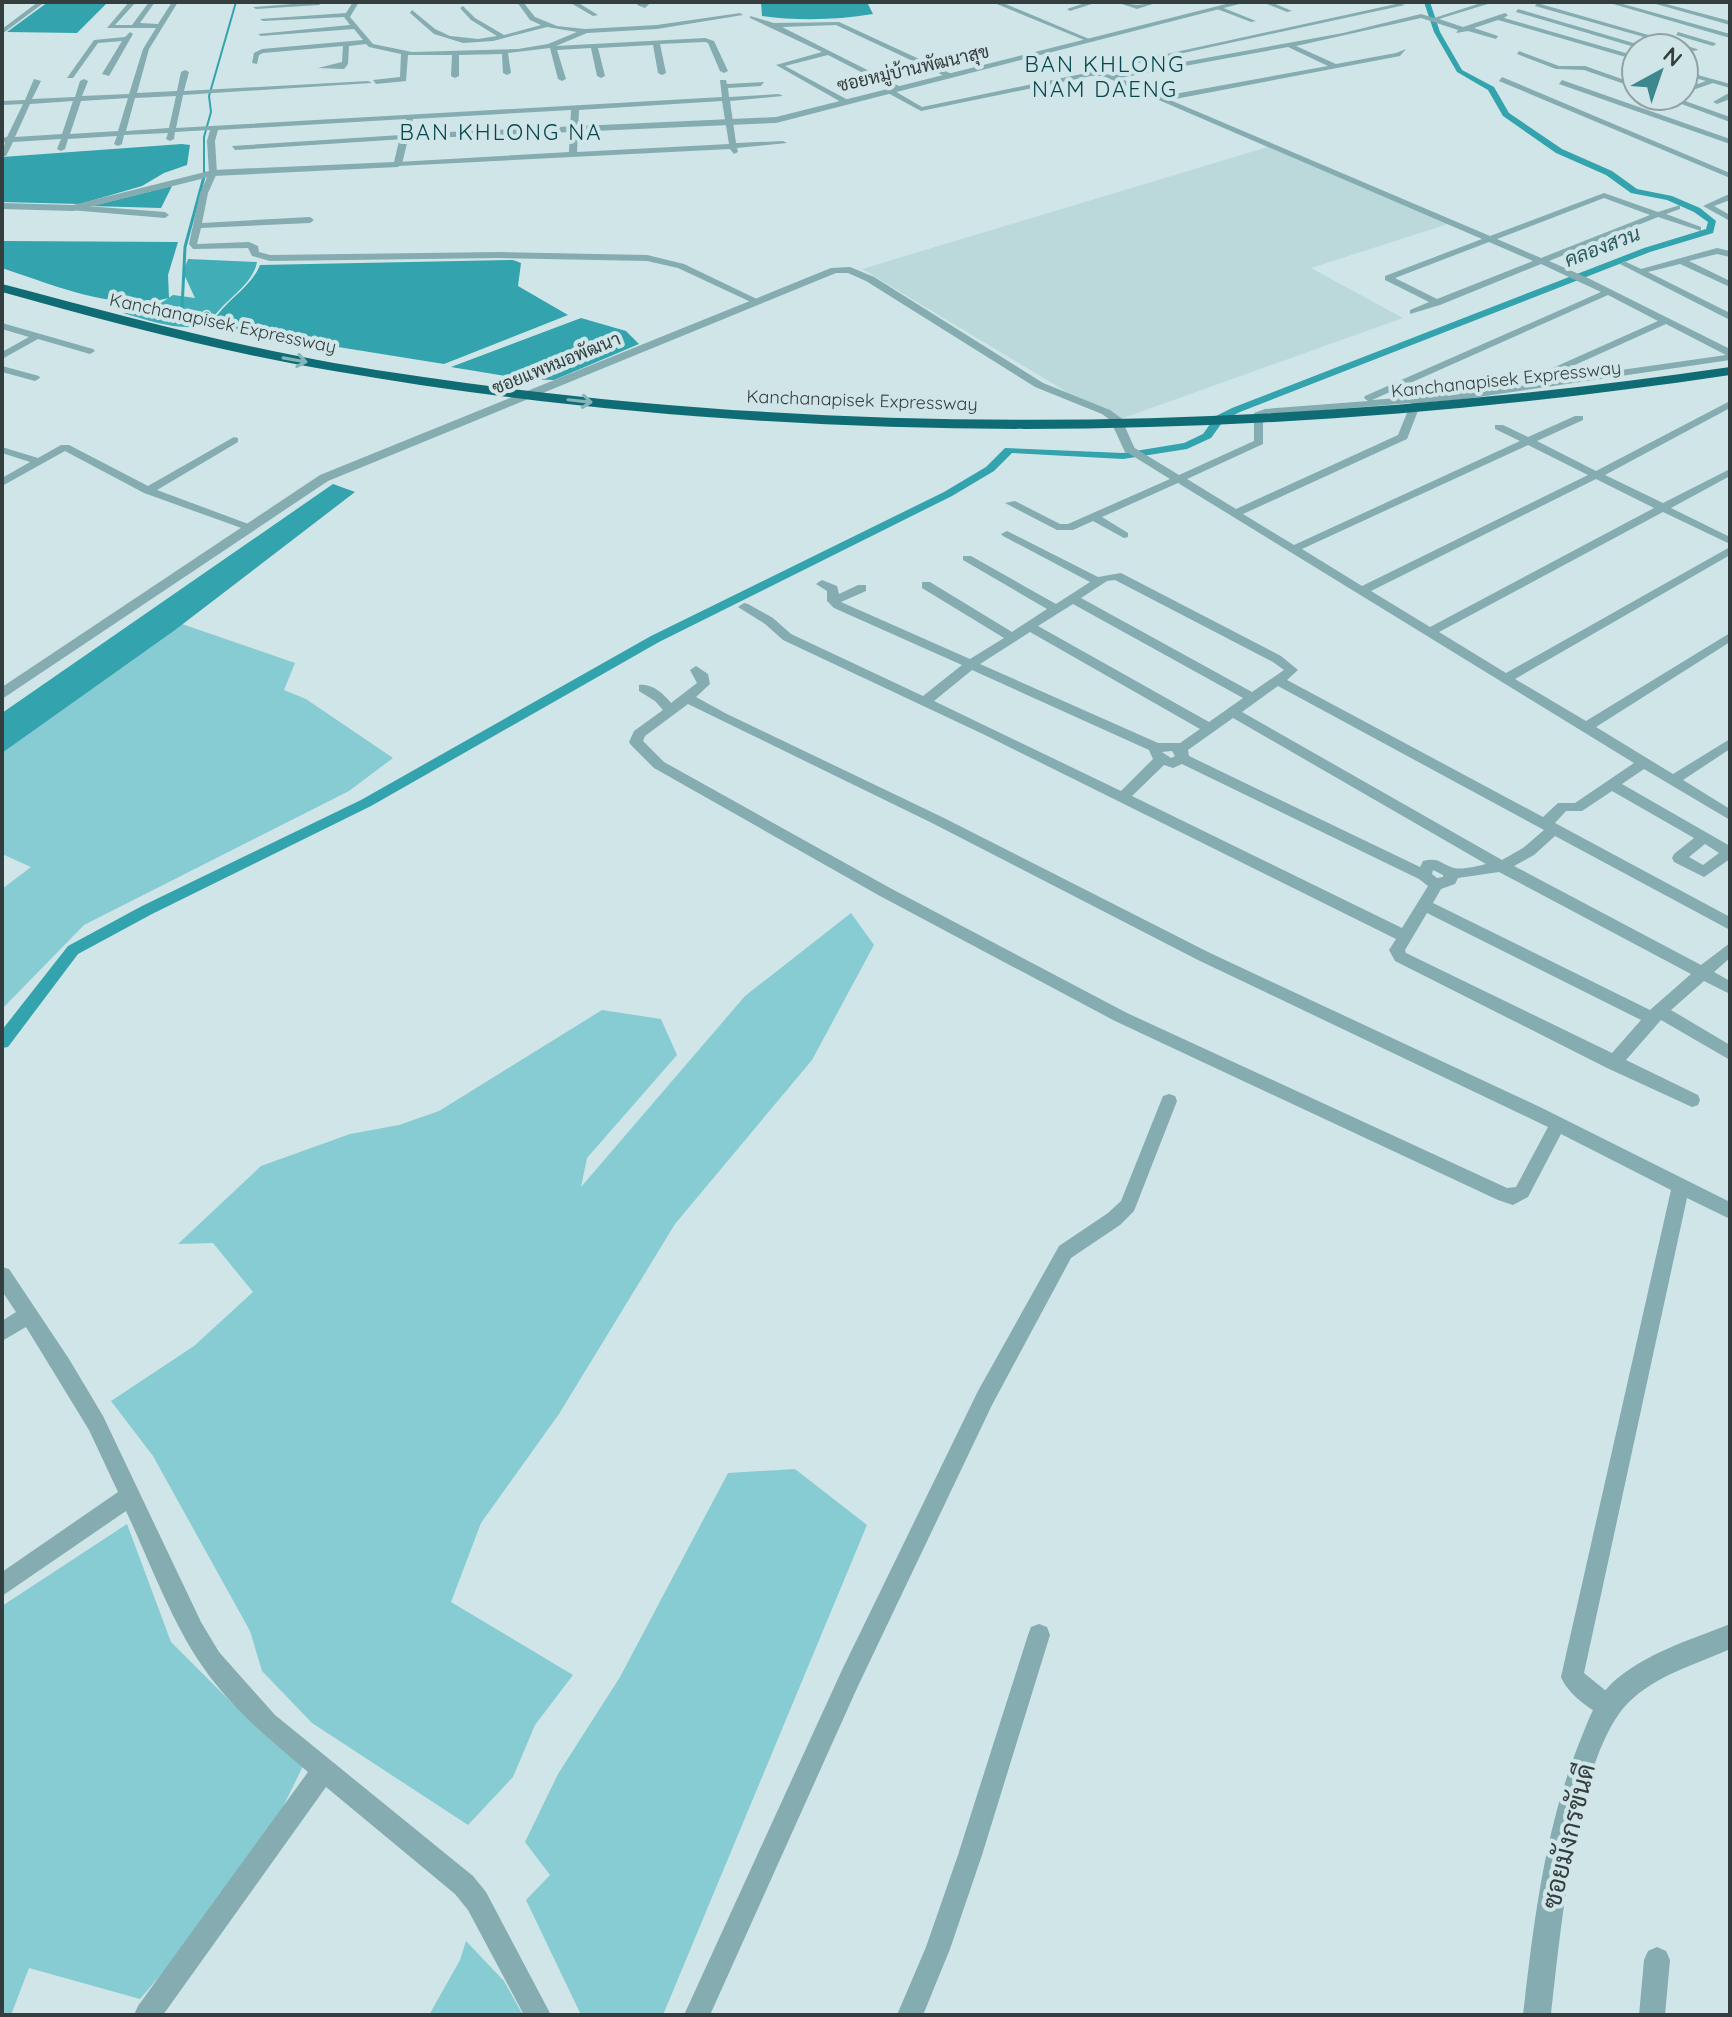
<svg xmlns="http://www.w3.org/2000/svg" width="1732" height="2017" viewBox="0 0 1732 2017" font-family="Quicksand,Sarabun,sans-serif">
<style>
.built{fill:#bbd9db}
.green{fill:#88ccd3}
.forest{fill:#40adb7}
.water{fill:#33a3ad}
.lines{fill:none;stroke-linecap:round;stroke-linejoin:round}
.stream-far1{stroke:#33a3ad;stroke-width:2}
.stream{stroke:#33a3ad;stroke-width:3}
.canal{fill:#33a3ad;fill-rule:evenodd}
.minor{fill:#84acb1;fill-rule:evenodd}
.tertiary{fill:#84acb1;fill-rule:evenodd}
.motorway{fill:#106c74;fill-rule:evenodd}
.oneway{stroke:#83b5b9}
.labels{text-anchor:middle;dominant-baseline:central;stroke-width:8;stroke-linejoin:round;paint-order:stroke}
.far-street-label{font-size:18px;fill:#353e3e;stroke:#d0e5e7}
.far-water-label{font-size:20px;font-style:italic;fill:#2b5a5f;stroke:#d0e5e7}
.far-quarter-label{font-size:22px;letter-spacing:2px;fill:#06474d;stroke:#d0e5e7}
.near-street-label{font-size:26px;fill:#353e3e;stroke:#d0e5e7}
</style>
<rect width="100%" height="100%" fill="#d0e5e7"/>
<path class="built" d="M1271 146 1451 223 1311 268 1403 318 1115 421 862 269Z"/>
<path class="green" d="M182 624 295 663 284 690 306 699 393 758 349 791 84 925 2 1009V889L31 867 2 854V753Z
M851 913 874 945 812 1060 675 1224 559 1414 481 1523 451 1602 573 1675 535 1725 513 1777 468 1825 312 1723 262 1671 250 1631 153 1456 111 1401 194 1346 253 1292 213 1243 178 1244 261 1166 350 1134 399 1125 439 1111 602 1010 661 1019 677 1055 587 1158 581 1187 745 996Z
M795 1469 867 1525 663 2015H581L526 1900 550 1875 525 1842 558 1774 620 1677 728 1473Z
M127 1524 171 1642 244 1715 307 1758 253 1868 140 1999 29 1968 11 2015H2V1606Z
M466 1941 504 1981 523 2015H429L460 1960Z"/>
<path class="forest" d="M188 259 257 262C252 288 220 301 209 325 181 332 150 321 123 313L139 305H158L173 295 195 298 183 272Z"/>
<path class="water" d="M48 2H108L77 33 7 32Z
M761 2H867L873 14C836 20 799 21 762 16Z
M182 144 190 145 187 165 164 173 142 186 80 204 2 202V157Z
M172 186 161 208 92 206Z
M2 241 178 242 168 275 169 298C114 312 54 285 2 268Z
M513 260 521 263 518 286 568 315 444 364 238 331 213 322C225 300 251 288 260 265Z
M581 318 626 331 639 344 554 380 523 379 451 367Z
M333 484 355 492 175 630 2 753V713Z"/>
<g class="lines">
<path class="stream-far1" d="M204 175V137L211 112 209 96 236 2"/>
<path class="stream" d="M173 318 182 309 185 247 205 173"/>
<path class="canal" d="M1424 2H1430L1440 32 1462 70 1494 87 1509 113 1562 149 1612 171 1637 189 1672 196 1700 208 1716 221 1713 233 1650 252 1240 412 1224 420 1211 438 1187 449 1123 459 1012 453 994 471 952 496 659 642 371 806 152 914 78 954 8 1047 2 1048V1030L68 946 142 906 361 800 651 636 944 492 986 467 1005 448 1123 453 1184 443 1203 434 1216 416 1232 408 1644 248 1706 229 1708 222 1694 212 1667 200 1631 193 1606 175 1556 153 1503 116 1488 90 1457 72 1434 32Z"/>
<path class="minor" d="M38 2H45L2 34V29Z
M129 2H136L115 25H132L149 2H155L140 23 158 24 172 2H178L149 49 137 93 177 91 181 72 185 70 189 72 184 91 368 81 372 83 183 95 176 128 722 97 720 80H726L727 84 764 82 761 86 728 88 729 97 779 94 783 96 730 101 736 143 783 141 787 143 737 148 738 152 734 154 730 149 398 166 394 164 398 162 569 152 571 110 413 119 408 137 404 139 235 150 232 146 401 135 406 119 218 130 215 141 217 173 208 193 202 223 310 217 314 220 310 223 201 228 197 244 249 242 258 246 259 252 270 255 499 252 647 255 684 264 761 301 753 303 678 268 647 261 499 258 270 261 252 256 248 248 193 249 189 244 200 193 209 173 207 141 210 130 175 132 174 139 170 141 166 139 168 133 124 135 122 144 118 146 114 144 117 136 68 139 65 149 61 151 57 149 61 139 13 142 6 156H2L5 142H2V138L7 137 23 104 2 105V101L25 100 34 79 41 81 32 99 75 97 80 81 84 79 88 81 82 96 129 94 143 49 156 28H107ZM176 96 169 128 126 131 135 98ZM128 98 118 131 70 134 81 101ZM73 101 62 134 15 137 30 104ZM722 101 729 144 577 152 579 110Z
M318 2 320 5 256 9 253 7Z
M353 2H359L350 17 373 44 412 52 518 49 548 44 577 32 547 27 493 41 463 43 434 34 410 13 412 10 435 29 450 36 478 39 497 36 471 20 460 8 463 6 475 18 504 35 541 25 530 20 517 2H523L535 17 557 26 585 29 657 25 740 13 743 15 657 29 587 33 556 46 705 38 714 41 728 71 724 73 720 71 708 43 705 42 660 44 666 73 662 75 658 73 653 45 598 48 605 76 601 78 597 76 591 48 557 50 566 79 562 81 558 79 550 48 508 53 511 73 507 75 503 73 502 54 459 55V76L455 78 451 76 452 55H408L406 81 376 84 373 80 400 77 401 54 369 47 366 44 349 46 348 64 344 69 318 68 342 62 343 46 263 53 259 55 257 64 252 63 254 53 262 49 363 40 354 29 261 36 258 34 350 25 344 17 263 21 260 19 346 13Z
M569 2H577L598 15 593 16Z
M640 2H650V3L645 8 637 5Z
M992 2H1001L1094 41 1089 42Z
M1088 2H1098L1070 11 1067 9Z
M1116 2 1137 5 1159 2 1137 9Z
M1262 2H1271L1292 11 1287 12Z
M1394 2 1405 5 1133 64 1130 62 1396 4Z
M1484 2H1494L1439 19 1463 27 1505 13 1508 15 1504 18 1636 56V60L1498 20 1474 28 1498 36 1496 39 1468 31 1456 33 1458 30 1421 18 1296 46 1336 64 1396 53 1406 49 1400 56 1170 100 1490 236 1604 193 1658 212 1680 205V209L1666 214 1701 227V231L1658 217 1549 261 1588 278 1730 349V360L1465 399 1421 403 1407 439 1243 514 1294 545 1520 441 1495 429V425H1503L1528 437 1575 416H1583V420L1537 441 1596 471 1730 401V408L1605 475 1663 503 1730 469V476L1671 508 1730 537V544L1663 512 1439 632 1506 673 1730 547V555L1515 679 1586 721 1730 633V642L1596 727 1673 774 1730 739V749L1683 780 1730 809V820L1644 769 1622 784 1730 846V859L1704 877 1674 862 1672 858 1674 854 1694 838 1612 791 1582 811H1566L1555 823 1730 917V930L1555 836 1534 855 1514 866 1701 965 1730 943V958L1714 972 1730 981V994L1704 981 1671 1010 1730 1045V1060L1661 1020 1626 1060 1698 1095 1700 1100 1698 1105 1692 1107 1607 1068 1395 961 1389 950 1396 939 985 735 783 640 765 624 738 607 744 603 748 604 773 618 791 634 923 696 962 665 834 608 827 601V591L816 584 822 580 837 586 839 594 858 585H866V591L841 602 970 659 1004 638 922 588V582H930L1012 632 1047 609 963 560V556H971L1056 604 1090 582 1003 536 1001 534 1007 531 1098 577 1121 573 1281 656 1298 670 1287 680 1543 817 1558 803H1575L1634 763 1178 483 1102 517 1128 533V537L1124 538 1093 521 1073 530H1057L1005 503 1015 501 1060 524H1068L1170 479 1125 451V447H1133L1179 475 1254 441V413L1265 409 1368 401 1364 398 1365 396 1601 292 1541 264 1440 305 1410 314V310L1429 302 1385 280V276L1482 239 1103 76H1091L921 111 886 92 893 90 922 107 1091 72 1112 75 1343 33 1421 14 1434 18ZM1288 47 1328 66 1163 96 1119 78ZM1604 198 1650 215 1541 258 1497 239ZM1489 242 1533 261 1437 299 1395 278ZM1608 295 1658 321 1528 379 1530 383 1465 393 1372 400ZM1666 324 1726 355 1537 382ZM1411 403 1398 435 1236 509 1187 479 1263 444V417L1267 415ZM1528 445 1588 475 1362 586 1302 549ZM1596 479 1654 508 1430 627 1371 591ZM1115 580 1273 662 1284 670 1252 692 1081 598 1107 581ZM1073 604 1243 698 1209 722 1038 626ZM1030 632 1200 729 1180 743H1158L980 664ZM972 670 1149 750 1153 759 1121 791 934 701ZM1278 686 1544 830 1523 848 1502 860 1242 712ZM1233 718 1486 864C1477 866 1463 870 1454 868 1440 864 1440 857 1423 861L1420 867 1189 756 1188 750ZM1172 751 1175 756 1171 758 1162 752ZM1182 764 1419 879 1428 886 1402 928 1132 796 1164 765 1173 768ZM1705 844 1719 853 1703 865 1689 857ZM1433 870 1443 875V877L1437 878 1432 874ZM1499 872 1691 974 1650 1010 1433 903 1441 889 1455 884 1458 878ZM1427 913 1641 1020 1612 1053 1406 953 1405 950Z
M1606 2H1616L1730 34V38Z
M1649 2H1659L1730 21V25Z
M1537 3 1697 49 1698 50 1693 51 1535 6Z
M1217 7H1221L1256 21 1251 22 1217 9Z
M1518 9 1647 47 1648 48H1638L1516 12Z
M750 16 774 23 839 22 956 76 949 78 836 25 782 27 905 89 898 91 828 55 785 66 848 100 841 102 776 65 822 52 750 18Z
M130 32 133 34 109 76 102 74 122 41 98 43 73 78H67L94 40 125 37Z
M1678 32 1715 43 1716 44 1713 46 1676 35Z
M1519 51 1559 66H1585L1636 84V88L1584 70 1556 69 1517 54Z
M1684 71 1730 84V88L1713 83 1684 93V89L1706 81 1684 75Z
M1502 77 1730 173V178L1499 81Z
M1562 80 1730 139V144L1559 84Z
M1727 94H1730V99L1717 104 1713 102Z
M1660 96H1671L1730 117V122Z
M1727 195H1730V200L1714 206 1730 215V221L1703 206Z
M73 205 165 212 169 215 165 218 70 210V206Z
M1717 248 1730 251V257L1717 254 1689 261 1730 281V287L1680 264 1648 272 1730 313V320L1620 264 1624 261 1641 269Z
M2 323 93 349 95 351 90 354 38 339 2 359V352L29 337 2 329Z
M2 366 39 376 40 378 35 381 2 372Z
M234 437 238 438V442L157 490 251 525V529L247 530 144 493 65 451 2 486V478L30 462 2 453V447L38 458 61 445H69L148 486Z
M696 666 708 674 710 684 696 697 725 713 942 817 1208 952 1542 1108 1730 1202V1219L1687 1198 1584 1673 1616 1699 1619 1707 1616 1715 1608 1718C1592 1712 1567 1693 1561 1677L1671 1190 1561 1134 1528 1197 1513 1205 1498 1200 1115 1021 880 896 654 768 631 745 629 742 634 731 663 710 655 701 639 691V685C652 683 664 694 671 703L697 683 690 670ZM688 704 932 823 1198 960 1548 1127 1516 1187 1507 1188 1127 1013 890 888 664 762 643 741 645 736Z
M1169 1094 1175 1096 1177 1101 1134 1211 1120 1225 1071 1258 992 1405 858 1686 710 2015H684L842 1670 978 1391 1059 1246 1108 1213 1121 1201 1163 1096Z
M2 1267 9 1269 69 1359 103 1416 201 1622 219 1652 275 1715 473 1876 486 1892 551 2015H524L468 1910 455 1894 326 1787 163 2015H134L138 2006 308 1772C270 1740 231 1708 203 1667 172 1623 149 1560 126 1511L2 1596V1572L118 1492 89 1430 26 1327 2 1341V1321L16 1312 2 1291Z
M1039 1624 1047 1627 1050 1635 982 1855 950 1949 923 2015H897L926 1947 958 1855 1028 1635 1031 1627Z
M1657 1947 1666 1951 1670 1960 1665 2015H1639L1644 1960 1648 1951Z"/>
<path class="tertiary" d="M1234 2H1247L776 123 408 139 402 164 398 167 213 176 73 211 2 209V203L73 205 213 170 394 162 400 137 404 134 776 117Z
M850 267 874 277 1043 383 1110 410 1121 418 1135 449 1125 452 1110 420 1102 414 1035 387 866 281 848 273H836L328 481 2 699V687L320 475 831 268Z
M1730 1624V1649C1695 1665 1656 1675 1628 1703 1575 1757 1560 1939 1551 2015H1523C1534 1920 1545 1825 1582 1736 1589 1718 1597 1698 1611 1684 1643 1654 1690 1640 1730 1624Z"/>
<path class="motorway" d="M2 284C112 313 222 343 334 363 796 441 1268 435 1730 367V375C1268 444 795 451 334 371 222 352 112 323 2 292Z"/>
</g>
<defs><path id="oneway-shaft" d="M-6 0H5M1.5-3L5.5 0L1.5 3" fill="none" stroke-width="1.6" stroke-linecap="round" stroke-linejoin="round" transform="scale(2)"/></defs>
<g class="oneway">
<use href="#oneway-shaft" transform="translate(295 360) rotate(10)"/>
<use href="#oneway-shaft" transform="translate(580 401) rotate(6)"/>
</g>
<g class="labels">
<g class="far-street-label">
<text transform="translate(913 68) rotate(-13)">ซอยหมู่บ้านพัฒนาสุข</text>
<text transform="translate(223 323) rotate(12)">Kanchanapisek Expressway</text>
<text transform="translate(556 363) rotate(-22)">ซอยแพหมอพัฒนา</text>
<text transform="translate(1506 379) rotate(-6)">Kanchanapisek Expressway</text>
<text transform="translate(862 400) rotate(2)">Kanchanapisek Expressway</text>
</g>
<g class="far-water-label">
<text transform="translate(1602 246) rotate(-21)">คลองสวน</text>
</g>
<g class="far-quarter-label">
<text x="1105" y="64">BAN KHLONG<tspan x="1105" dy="25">NAM DAENG</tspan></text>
<text x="501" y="132">BAN KHLONG NA</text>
</g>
<g class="near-street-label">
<text transform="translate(1568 1836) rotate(-76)">ซอยมังกรขันดี</text>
</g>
</g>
<rect width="1732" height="2017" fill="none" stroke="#353e3e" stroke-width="8"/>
<g transform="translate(1660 72) rotate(40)"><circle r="38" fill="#d0e5e7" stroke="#92a2a3" stroke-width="2"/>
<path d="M0-6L14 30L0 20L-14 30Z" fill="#3f878e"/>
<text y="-12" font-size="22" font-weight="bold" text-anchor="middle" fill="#353e3e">N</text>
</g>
</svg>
